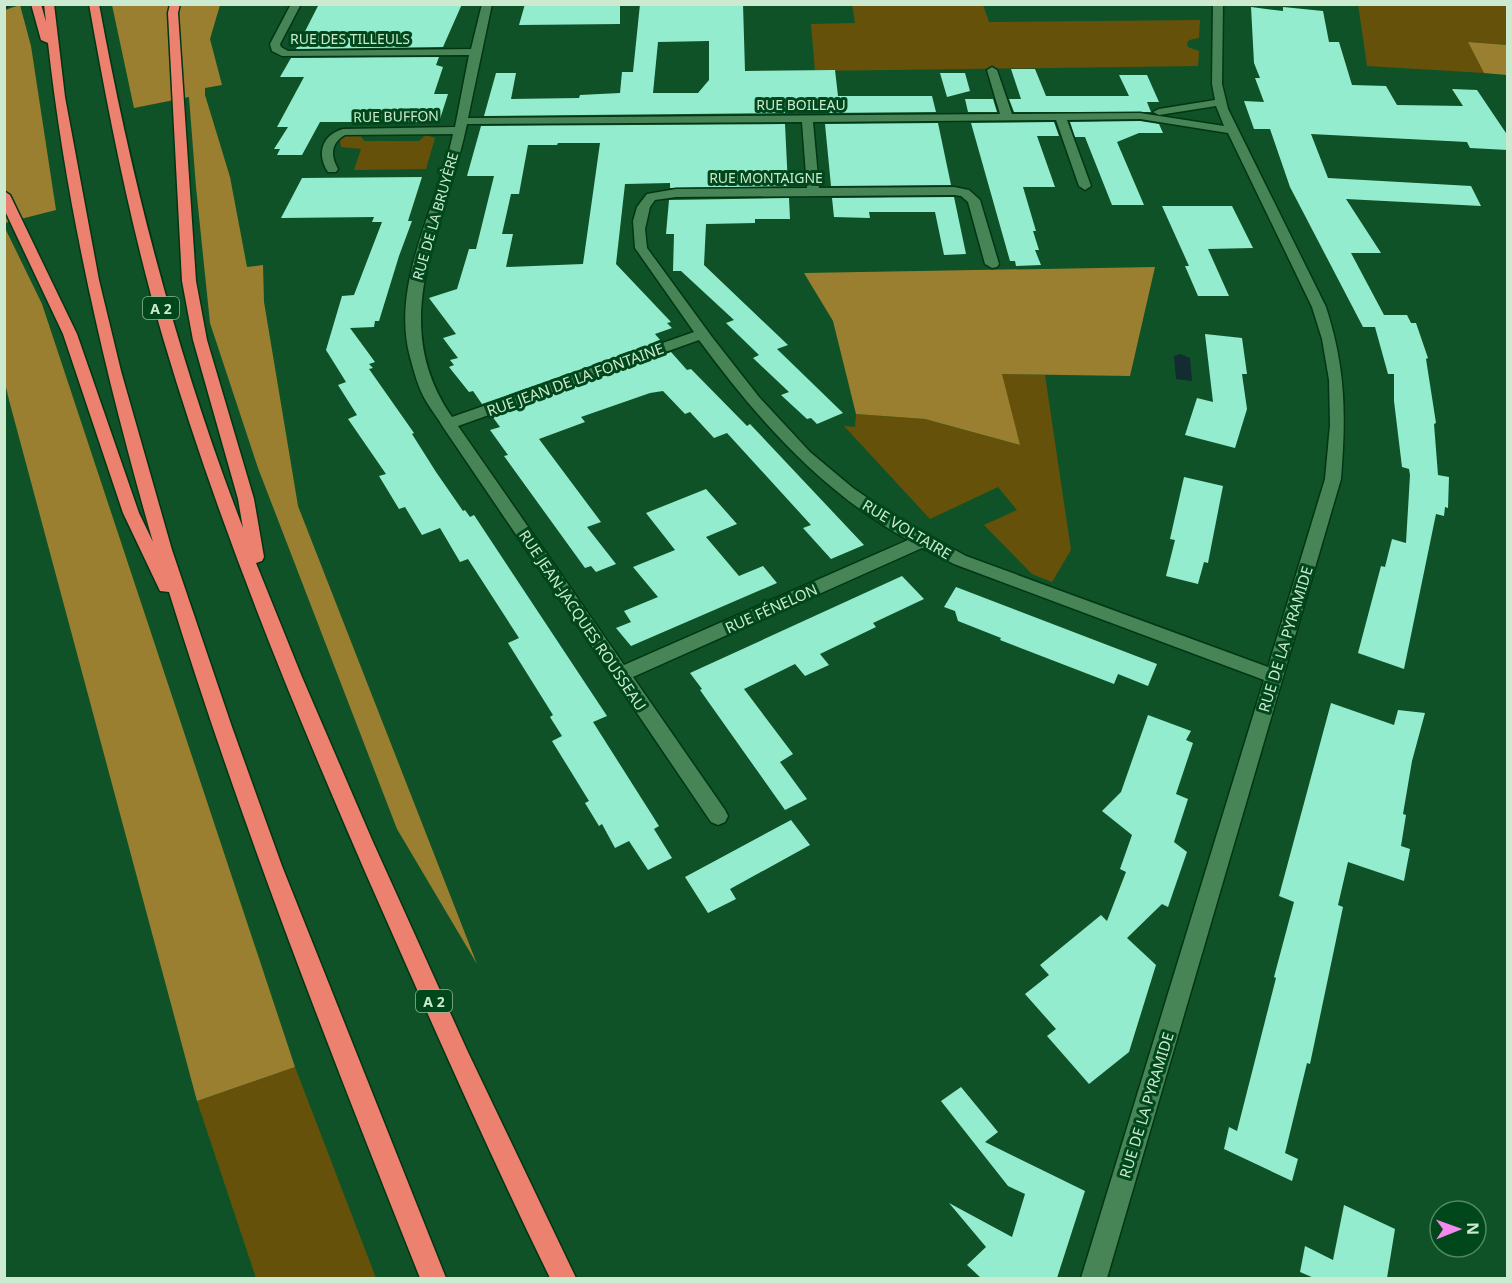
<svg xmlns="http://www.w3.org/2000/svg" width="1512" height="1283" viewBox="0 0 1512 1283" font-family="'Noto Sans',sans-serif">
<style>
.green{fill:#66510b}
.forest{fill:#9a7f31}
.water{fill:#122c31}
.building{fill:#94ecce;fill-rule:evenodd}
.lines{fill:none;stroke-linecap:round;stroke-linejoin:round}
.minor-casing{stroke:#023514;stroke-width:3}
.major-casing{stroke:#023514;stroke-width:3}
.highway-casing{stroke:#023514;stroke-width:3}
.minor{fill:#478456;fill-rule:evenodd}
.major{fill:#ab8266;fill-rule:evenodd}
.highway{fill:#ed8170;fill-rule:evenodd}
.labels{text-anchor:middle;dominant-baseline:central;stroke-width:6;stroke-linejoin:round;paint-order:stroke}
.far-street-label{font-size:14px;fill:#cbead0;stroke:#00471c}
.shield{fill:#00471c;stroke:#8eb99a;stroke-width:1.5}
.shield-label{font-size:14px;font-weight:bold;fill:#cbead0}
.street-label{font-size:15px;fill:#cbead0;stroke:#00471c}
</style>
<rect width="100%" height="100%" fill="#105227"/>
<path class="green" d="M852 4 983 5 989 22 1200 20 1199 38 1189 40 1187 43 1188 47 1199 51 1198 66 815 71 811 24 855 23Z
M1358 4 1507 5V45L1468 42 1484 73 1367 66Z
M359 133 364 141H419L426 135 435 138 426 169 354 170 361 149 341 147 340 140 344 136Z
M1002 374 1045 375 1071 550 1052 582 1032 574 984 525 1017 510 998 487 930 519 844 426 855 427 856 414 925 419 1019 445Z
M295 1067 376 1278H256L197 1101Z"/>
<path class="forest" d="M20 5 31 46 56 210 5 223V10Z
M112 5H220L210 39 222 85 205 88V95L230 177 247 267 263 265 264 302 298 506 477 964 397 829 258 468 210 323 196 187 189 97 134 108Z
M1468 42 1507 45V75L1484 73Z
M5 228 42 304 295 1067 197 1101 9 400 4 379Z
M1155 267 1130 376 1002 374 1020 445 925 419 856 414 833 321 804 273Z"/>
<path class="water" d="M1180 354 1190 358 1192 381 1176 379 1174 356Z"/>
<path class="building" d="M319 4H462L443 47 296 49Z
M525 4H620V24L519 25Z
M640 4H743L745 71 835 70 838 96H932L936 112 824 113V109L785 110V113L484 116 496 73H516L511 99 579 98 580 95 620 93 622 72H633ZM709 41V80L698 93H653L658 42Z
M1251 7 1283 11V7L1323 11 1329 42H1339L1352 85 1386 86 1397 105 1463 106 1452 89 1477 90 1508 136V150L1470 148 1467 142 1311 134 1328 178 1471 186 1481 206 1346 199 1381 253H1351L1384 315H1407L1411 323H1416L1428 358 1426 359 1436 423 1434 424 1438 475 1449 477 1448 508 1445 507 1444 516 1436 514 1404 669 1358 653 1381 566 1385 567 1392 539 1406 543 1410 475 1409 469 1402 467 1394 401V374H1388L1375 327H1363L1290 187 1270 129H1254L1244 101 1264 102 1255 78H1260L1254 63Z
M439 57 436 65 443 67 434 94H448L440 119H425V122H320L302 155H277L280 149H274L288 127H277L304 77H280L291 58Z
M1011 69H1035L1046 96H1129L1119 75H1147L1159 102H1147L1151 112H1014L1009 99H1021Z
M940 73H965L970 91 947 97Z
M965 99H993L997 112H968Z
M1140 121 1159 124 1163 133H1139L1117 142 1144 205H1112L1085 137H1075L1070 122Z
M1054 122 1059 136H1037L1055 187H1023L1036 231H1033L1039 250H1035L1041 265 1016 266 1015 261H1010L971 123Z
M938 123 951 185 831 186 825 124Z
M785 124 788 186 670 188V183L625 184 616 264 671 322 667 323 672 328 655 334 661 341 482 404 473 391 469 392 449 367 454 365 450 360 458 358 443 338 456 334 429 298 457 289 469 249H476L494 176H467L481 126ZM558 143H600L583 264 506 267 513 234H502L511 194H519L528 145H557Z
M422 177 408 221H412L399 256 379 321H375L374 327 350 328 375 362 369 364 373 368 369 369 414 433 412 434 436 472 463 511 465 510 470 517 474 515 607 716 593 722 659 826 654 829 672 858 648 870 629 841 615 848 602 824 599 826 585 803 589 801 552 741 562 736 550 717 553 715 508 643 519 638 468 559 460 562 440 528 422 535 405 507 399 509 379 476 386 474 348 419 357 415 338 385 346 382 326 350 342 296 354 295 382 222H372L374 217 281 218 302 178Z
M954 197 966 254 944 255 935 212H869L870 218 834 217 832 198Z
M789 198 790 219H755V223L706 224 704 265 788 345 777 349 843 413 817 424 811 418 807 419 781 395 789 392 753 358 759 355 726 323 734 320 681 271H673L674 234H666L669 200Z
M1162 206H1232L1253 248 1208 249 1229 296H1198L1185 266H1189Z
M1205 334 1242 338 1247 374H1242L1247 409 1235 448 1185 435 1197 398 1213 402Z
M671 352 687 370 691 369 747 426 750 424 864 545 831 559 803 528 811 525 727 433 714 438 690 412 685 414 663 391 650 393 581 417 585 422 539 439 601 522 587 527 616 564 596 572 591 566 585 568 504 456 508 455 490 430 500 427 492 416Z
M1184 477 1223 486 1208 563 1204 562 1198 584 1166 576 1175 540 1170 539Z
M706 489 737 524 706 537 739 576 763 566 777 583 631 646 616 628 631 622 624 611 658 597 633 567 675 550 646 513Z
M902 576 924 599 873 623 876 627 820 654 829 665 805 676 795 664 744 689 793 754 780 762 807 799 785 810 700 690 702 689 690 673Z
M956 587 1157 664 1148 686 1118 674 1114 684 1000 640 1001 638 958 621 955 611 944 607Z
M1331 703 1394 725 1398 710 1425 713 1412 761 1403 814 1406 815 1401 846 1410 849 1404 881 1348 862 1338 905 1343 907 1310 1064 1307 1063 1285 1153 1298 1159 1292 1181 1224 1149 1229 1127 1237 1131 1276 978 1274 977 1294 902 1279 896Z
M1148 715 1191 731 1186 740 1193 743 1176 794 1188 799 1174 842 1187 852 1168 907 1162 904 1127 938 1156 965 1129 1052 1089 1084 1047 1036 1056 1029 1025 994 1049 975 1040 965 1101 915 1107 921 1126 872 1120 869 1132 835 1102 811 1121 792Z
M791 820 810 845 730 889 736 899 708 913 685 877Z
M961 1087 998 1132 985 1142 1085 1191 1057 1278H981L967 1265 986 1247 949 1203 1012 1237 1025 1194 1008 1186 941 1101Z
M1344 1205 1395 1229 1387 1278H1314L1300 1272 1305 1246 1333 1260Z"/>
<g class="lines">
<g class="minor-casing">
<path id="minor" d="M291 4H301L280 44 281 47 288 51 471 49 482 4H492L468 118 1000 114 987 70 992 67 997 70 1012 114 1140 113 1224 126 1216 106 1159 115 1153 112 1159 109 1215 100 1212 84 1213 4H1223L1222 84 1228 109 1326 307C1346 369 1346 415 1341 479L1107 1278H1081L1264 680 954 564 922 548 633 677 725 810 728 816 725 822 718 825 711 822 443 427C438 418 431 410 426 401 418 388 414 371 410 357 390 282 438 206 453 134L345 135C331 143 330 155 338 169L336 172H328C316 154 322 135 343 129L455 127 469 55 282 56 272 51 270 44ZM1140 119 1228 133 1312 307 1322 339 1329 380 1330 425 1325 479 1268 667 966 556 900 520 853 488 810 452 759 397 712 337 647 248 645 229 650 207 655 200 676 197 954 195 961 196 968 202 985 264 992 268 997 267 999 264 980 200 969 190 954 187 819 188 813 122 1056 120 1079 186 1085 190 1091 186 1067 120ZM802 122 807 188 676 189 647 194 637 207 633 221 635 248 694 332 452 417C384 319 446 226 467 124ZM699 340C757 419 822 492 908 540L624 665 458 426Z"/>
</g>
<g class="major-casing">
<path id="major" d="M4 4H10L4 8Z"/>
</g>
<g class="highway-casing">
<path id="highway" d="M31 4H41L46 22 44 4H54L65 97 99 280 121 371 172 550 232 727 282 866 446 1278H420C330 1052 241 825 169 592L160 591 123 513 63 334 4 209V191L10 195 77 334 139 513 153 542C106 378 67 213 48 43L41 40Z
M89 4H99C132 184 177 357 243 528L238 499 193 340 182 281 168 13 170 4H180L178 13 196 281 207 340 254 499 264 557 262 561 256 563 302 677 373 842 467 1050 576 1278H550C485 1145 426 1010 366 874 290 699 217 521 163 338 131 228 109 117 89 4Z"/>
</g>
<use href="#minor" class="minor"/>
<use href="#major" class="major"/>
<use href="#highway" class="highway"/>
</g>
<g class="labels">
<g class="far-street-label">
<text x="350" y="38">RUE DES TILLEULS</text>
<text x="801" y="104">RUE BOILEAU</text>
<text transform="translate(396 116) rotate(-1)">RUE BUFFON</text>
<text x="766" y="177">RUE MONTAIGNE</text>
<text transform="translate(435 216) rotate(-74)">RUE DE LA BRUYÈRE</text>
</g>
<g class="shield">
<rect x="143" y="297" width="36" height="22" rx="4.5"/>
<rect x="416" y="990" width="36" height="22" rx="4.5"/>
</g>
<g class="shield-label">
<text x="161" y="308">A 2</text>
<text x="434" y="1001">A 2</text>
</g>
<g class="street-label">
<text transform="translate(575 379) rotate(-20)">RUE JEAN DE LA FONTAINE</text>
<text transform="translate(907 529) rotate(31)">RUE VOLTAIRE</text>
<text transform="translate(771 608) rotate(-24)">RUE FÉNELON</text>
<text transform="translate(583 620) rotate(56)">RUE JEAN-JACQUES ROUSSEAU</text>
<text transform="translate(1285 639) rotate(-73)">RUE DE LA PYRAMIDE</text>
<text transform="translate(1146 1105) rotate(-73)">RUE DE LA PYRAMIDE</text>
</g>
</g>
<rect width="1512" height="1283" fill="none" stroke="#cbead0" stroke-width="12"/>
<g transform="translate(1458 1229) rotate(89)"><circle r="28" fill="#00471c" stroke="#518864" stroke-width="1.5"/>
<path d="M0-4.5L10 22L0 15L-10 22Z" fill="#f689ed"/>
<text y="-9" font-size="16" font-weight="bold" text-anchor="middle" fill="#cbead0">N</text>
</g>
</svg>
